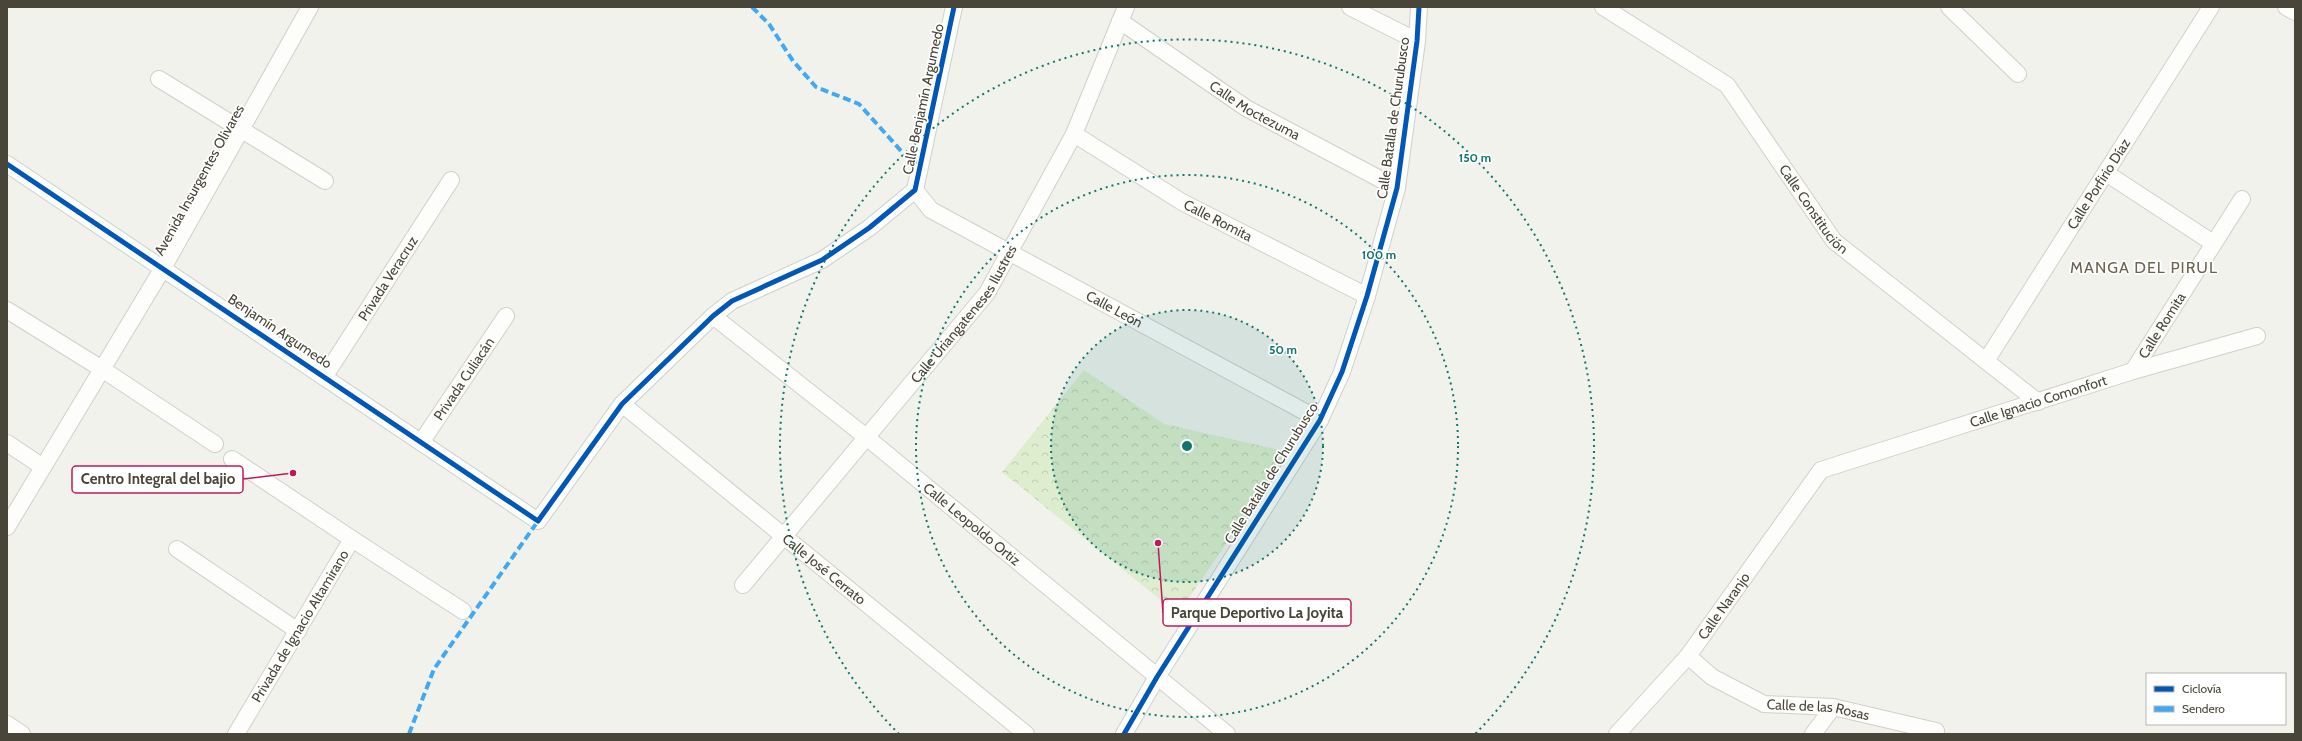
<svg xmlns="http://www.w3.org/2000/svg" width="2302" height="741" viewBox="0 0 2302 741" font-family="Cabin,sans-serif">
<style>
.park{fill:url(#park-crowns)}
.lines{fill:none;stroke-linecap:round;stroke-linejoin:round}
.minor-casing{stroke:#d0d0cb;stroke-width:18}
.minor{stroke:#fdfdfc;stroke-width:16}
.quiet{stroke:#3fa9f5;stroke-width:4;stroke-dasharray:8 4;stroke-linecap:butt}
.cycleway-casing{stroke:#fff;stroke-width:8}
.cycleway{stroke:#0057b8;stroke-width:5}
.ring{fill:none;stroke:#0f766e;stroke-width:2;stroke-dasharray:2 4}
.labels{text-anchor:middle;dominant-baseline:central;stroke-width:3.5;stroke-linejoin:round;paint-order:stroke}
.street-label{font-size:14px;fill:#494538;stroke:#fff}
.quarter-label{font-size:16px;letter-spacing:1px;fill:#6c644f;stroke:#fff}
.centre{fill:#0f766e;stroke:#fff;stroke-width:2}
.ring-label{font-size:12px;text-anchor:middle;font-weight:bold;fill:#0f766e;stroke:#fff;stroke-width:3.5;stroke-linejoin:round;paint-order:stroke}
.leader{fill:none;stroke:#c2185b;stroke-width:1.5}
.callout-dot{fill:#c2185b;stroke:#fff;stroke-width:1.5}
.callout{fill:#fff;stroke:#c2185b;stroke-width:1.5}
.callout-label{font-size:15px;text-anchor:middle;font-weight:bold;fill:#494538}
</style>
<defs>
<pattern id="park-crowns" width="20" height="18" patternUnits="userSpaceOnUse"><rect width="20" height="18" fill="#ddedce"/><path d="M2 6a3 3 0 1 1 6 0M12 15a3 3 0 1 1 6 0" fill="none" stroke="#bfcdb2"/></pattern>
</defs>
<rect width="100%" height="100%" fill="#f2f2ed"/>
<path class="park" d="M1084 370 1164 424 1289 452 1178 614 1002 472Z"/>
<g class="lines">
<g class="minor-casing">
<g id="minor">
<path d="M1350 7 1417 41"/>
<path id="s1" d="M1603 7 1727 85 1834 241 2038 402"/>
<path d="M1949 7 2018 74"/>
<path d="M2286 7 2295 12"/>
<path id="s2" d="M1120 21 1246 108 1397 188"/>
<path d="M159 79 325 181"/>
<path id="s3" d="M1074 134 1182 202 1367 296"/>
<path d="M7 164 538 521 622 404 713 316 732 301 822 260 869 228 915 190 954 7"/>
<path d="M2106 173 2213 243"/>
<path id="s4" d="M915 190 931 210 1320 420"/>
<path d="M7 310 102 369 215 444"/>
<path id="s5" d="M713 316 865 436 1227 734"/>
<path id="s6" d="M1986 361 2211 7"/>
<path id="s7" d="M2133 371 2242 199"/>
<path id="s8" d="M325 376 451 180"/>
<path id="s9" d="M622 404 1026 734"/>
<path id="s10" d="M422 441 506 316"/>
<path d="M7 443 43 467"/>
<path d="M232 459 352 539 236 734"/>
<path d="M7 527 163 268 310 7"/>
<path d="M352 539 463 611"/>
<path d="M177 549 298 631"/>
<path id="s11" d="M743 585 987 293 1074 134 1126 7"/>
<path id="s12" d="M1688 656 1712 677 1764 704 1833 707 1936 731"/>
<path d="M7 724 22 734"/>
<path d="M1124 734 1157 677 1320 420 1342 372 1367 296 1397 188 1417 41 1419 7"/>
<path id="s13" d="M1617 734 1688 656 1821 470 2133 371 2257 336"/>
<path d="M1813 734 1833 707"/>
</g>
</g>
<use href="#minor" class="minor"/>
<path class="quiet" d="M752 7 769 24 793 61 816 87 859 104 902 152 922 165
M409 734 434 669 538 521"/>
<g class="cycleway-casing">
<path id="cycleway" d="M7 164 538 521 622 404 713 316 732 301 822 260 869 228 915 190 954 7
M1124 734 1157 677 1320 420 1342 372 1367 296 1397 188 1417 41 1419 7"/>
</g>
<use href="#cycleway" class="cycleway"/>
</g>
<circle cx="1187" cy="446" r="136" fill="#0f766e" fill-opacity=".12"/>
<g class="ring">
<circle cx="1187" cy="446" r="136"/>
<circle cx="1187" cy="446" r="271"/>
<path d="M899 734A407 407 0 1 1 1475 734"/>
</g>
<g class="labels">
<g class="street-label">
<text transform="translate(923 99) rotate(-78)">Calle Benjamín Argumedo</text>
<text stroke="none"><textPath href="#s2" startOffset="162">Calle Moctezuma</textPath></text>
<text transform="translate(1393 118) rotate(-82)">Calle Batalla de Churubusco</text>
<text transform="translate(199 180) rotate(-61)">Avenida Insurgentes Olivares</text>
<text stroke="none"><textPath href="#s6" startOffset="210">Calle Porfirio Díaz</textPath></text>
<text stroke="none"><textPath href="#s1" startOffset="298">Calle Constitución</textPath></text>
<text stroke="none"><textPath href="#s3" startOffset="168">Calle Romita</textPath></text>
<text stroke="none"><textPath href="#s8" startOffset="116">Privada Veracruz</textPath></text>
<text stroke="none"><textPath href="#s4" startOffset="234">Calle León</textPath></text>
<text stroke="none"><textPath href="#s11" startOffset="350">Calle Uriangateneses Ilustres</textPath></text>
<text stroke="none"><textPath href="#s7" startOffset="54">Calle Romita</textPath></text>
<text transform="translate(280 331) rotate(34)">Benjamín Argumedo</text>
<text stroke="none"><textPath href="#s10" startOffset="75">Privada Culiacán</textPath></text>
<text stroke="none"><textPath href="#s13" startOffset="562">Calle Ignacio Comonfort</textPath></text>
<text transform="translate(1271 473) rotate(-58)">Calle Batalla de Churubusco</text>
<text stroke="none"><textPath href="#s5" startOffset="332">Calle Leopoldo Ortiz</textPath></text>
<text stroke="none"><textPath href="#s9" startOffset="261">Calle José Cerrato</textPath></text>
<text stroke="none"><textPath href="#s13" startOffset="167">Calle Naranjo</textPath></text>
<text transform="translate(300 626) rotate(-59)">Privada de Ignacio Altamirano</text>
<text stroke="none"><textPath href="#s12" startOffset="145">Calle de las Rosas</textPath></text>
</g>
<g class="quarter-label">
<text x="2144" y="267">MANGA DEL PIRUL</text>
</g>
</g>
<circle cx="1187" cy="446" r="6" class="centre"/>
<g class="ring-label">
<text x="1475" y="162">150 m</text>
<text x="1379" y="259">100 m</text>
<text x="1283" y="354">50 m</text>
</g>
<path class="leader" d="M293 473L243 479M1158 543L1163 613"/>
<g class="callout-dot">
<circle cx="293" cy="473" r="4"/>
<circle cx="1158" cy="543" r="4"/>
</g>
<g class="callout">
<rect x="72" y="466" width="171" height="27" rx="4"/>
<rect x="1163" y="599" width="188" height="27" rx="4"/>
</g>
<g class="callout-label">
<text x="158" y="484">Centro Integral del bajio</text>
<text x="1257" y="618">Parque Deportivo La Joyita</text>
</g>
<rect width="2302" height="741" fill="none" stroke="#494538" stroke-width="16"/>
<rect x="2146" y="673" width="140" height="52" fill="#ffffff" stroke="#b6b5af"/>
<rect x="2154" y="686" width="20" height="6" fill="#0057b8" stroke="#b6b5af"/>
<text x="2182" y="693" font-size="12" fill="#494538">Ciclovía</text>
<rect x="2154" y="706" width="20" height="6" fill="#3fa9f5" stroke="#b6b5af"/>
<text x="2182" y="713" font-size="12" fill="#494538">Sendero</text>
</svg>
